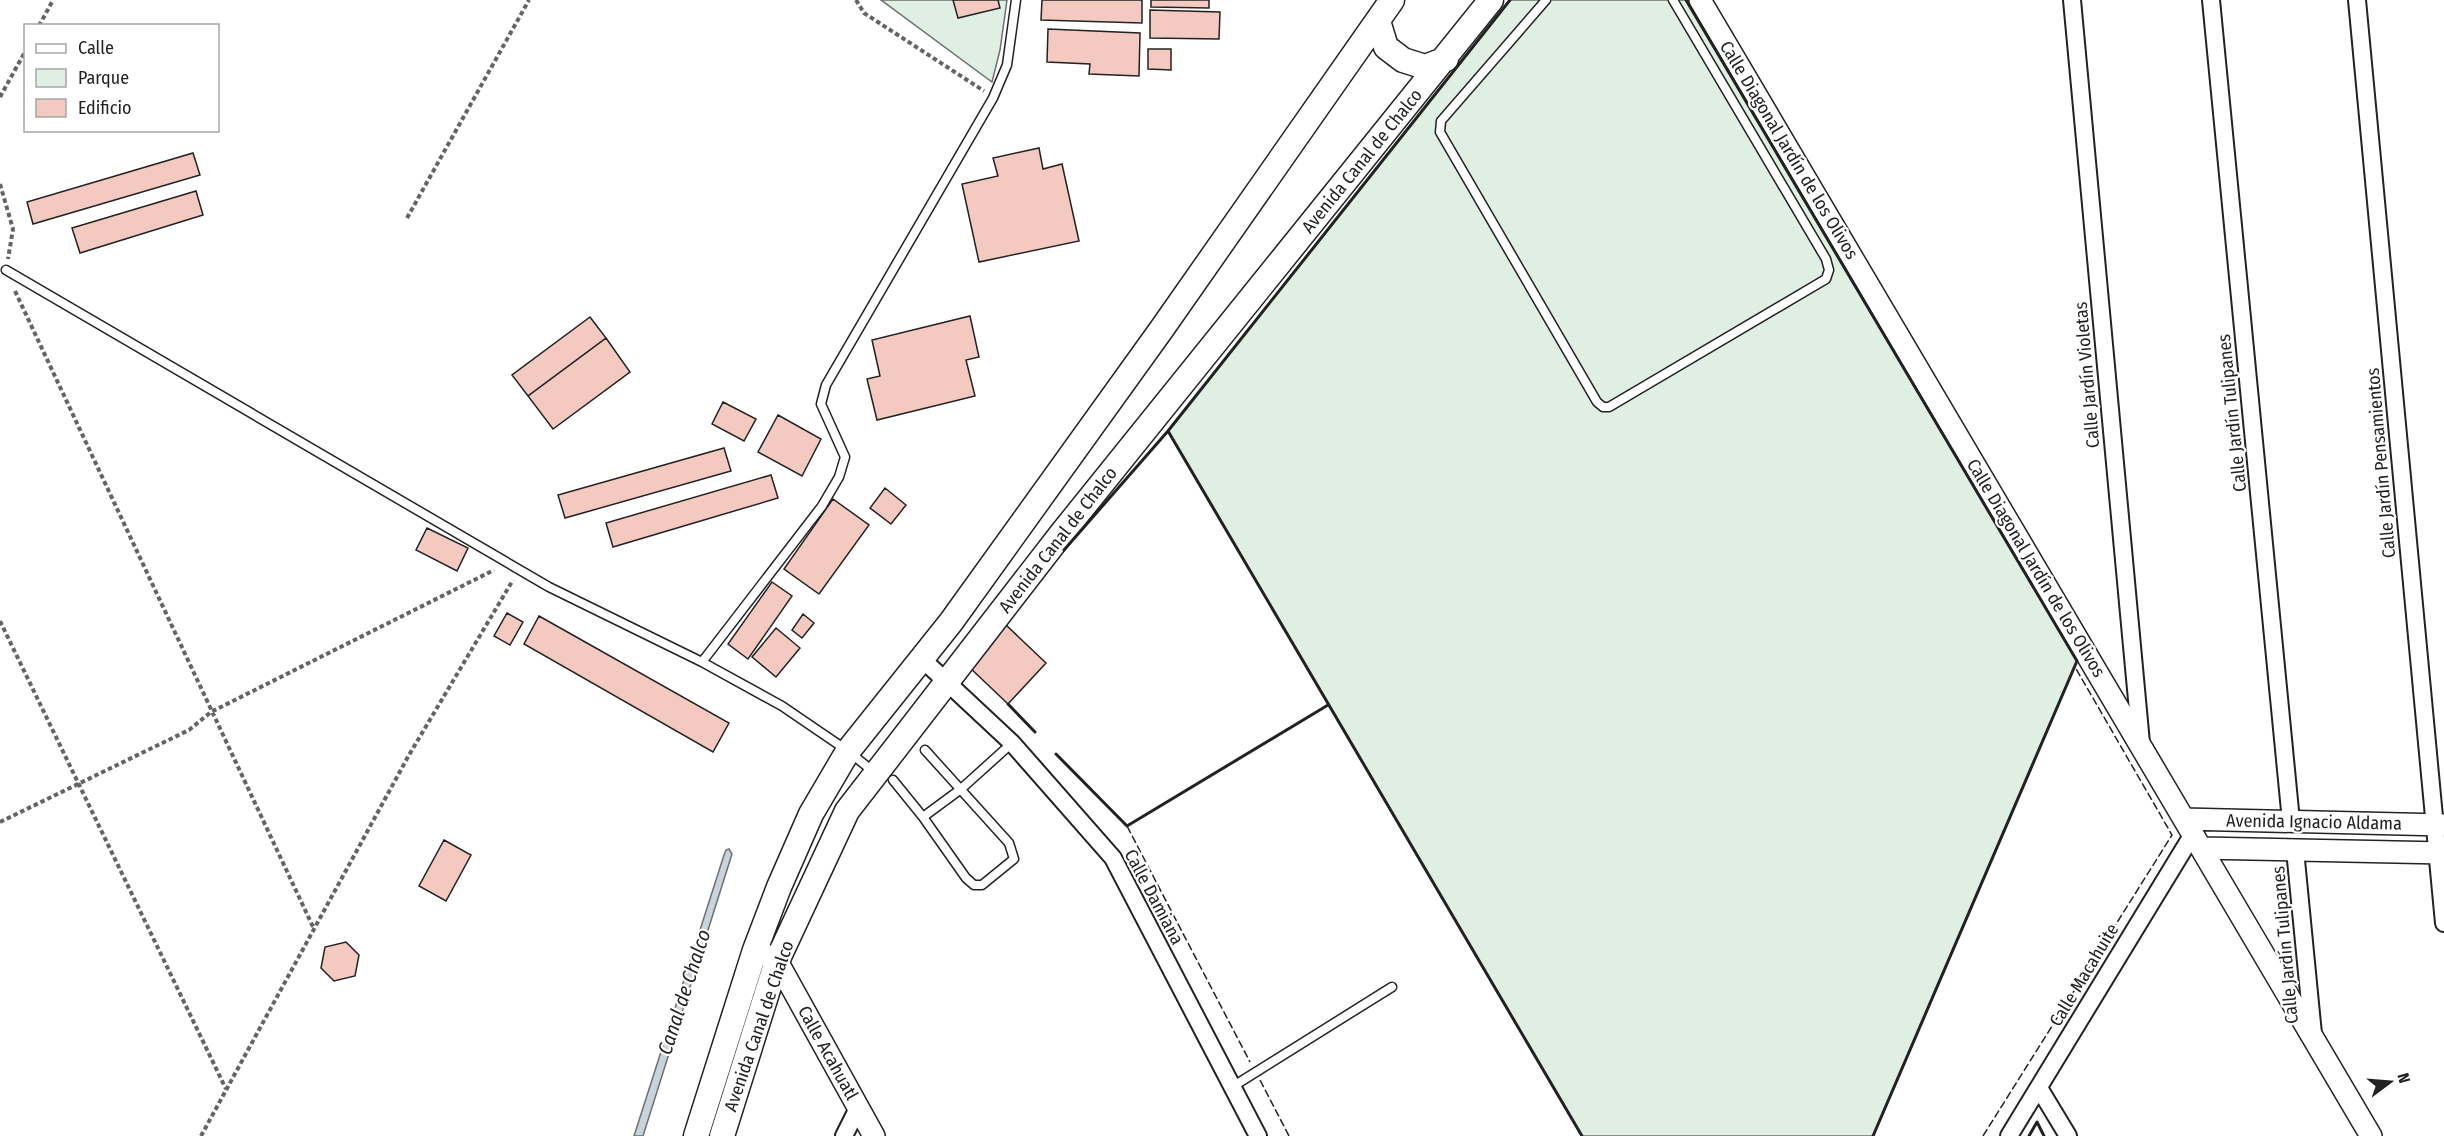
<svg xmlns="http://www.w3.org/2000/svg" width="2444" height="1136" viewBox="0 0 2444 1136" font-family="'Fira Sans Condensed',sans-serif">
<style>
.green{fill:#e0efe3;stroke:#6f6f6f;stroke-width:1.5}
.water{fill:#c7d3dd;stroke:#6f6f6f;stroke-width:1.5}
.building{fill:#f3c9c0;stroke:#222;stroke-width:1.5}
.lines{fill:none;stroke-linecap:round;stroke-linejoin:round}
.service-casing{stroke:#222;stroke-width:11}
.minor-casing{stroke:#222;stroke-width:20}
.tertiary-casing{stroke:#222;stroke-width:24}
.secondary-casing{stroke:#222;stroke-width:27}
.path{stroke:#646464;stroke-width:4;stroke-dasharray:4.5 3;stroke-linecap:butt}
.service{stroke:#fff;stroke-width:8}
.minor{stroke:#fff;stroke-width:16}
.tertiary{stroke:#fff;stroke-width:21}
.secondary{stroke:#fff;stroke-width:24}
.fence{stroke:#222;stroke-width:1.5;stroke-dasharray:8 3;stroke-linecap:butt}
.wall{stroke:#222;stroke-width:3}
.labels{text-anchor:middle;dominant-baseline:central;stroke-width:4.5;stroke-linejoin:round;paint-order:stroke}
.street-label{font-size:18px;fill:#222;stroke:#fff}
.water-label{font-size:20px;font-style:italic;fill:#222;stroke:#fff}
</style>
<rect width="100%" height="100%" fill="#fff"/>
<path class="green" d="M881 0H1007L1000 50 992 82Z
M1510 0H1686L2077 661 1873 1136H1582L1168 431Z"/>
<path class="water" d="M729 849 732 854 643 1136H634L724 855 726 850Z"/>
<path class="building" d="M953 0H998L1000 8 958 18Z
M1042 0H1142V23L1041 20Z
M1151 0H1209V8L1151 7Z
M1150 10 1220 12 1219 39 1150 38Z
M1048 29 1140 33 1139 76 1089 74 1090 64 1047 62Z
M1148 49H1171V70L1148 69Z
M1039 148 1043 169 1062 164 1079 241 979 262 962 184 998 176 993 158Z
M193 153 200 175 33 224 27 202Z
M196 191 203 215 80 253 72 228Z
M970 316 979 357 966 360 975 396 877 420 867 379 880 376 872 340Z
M590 317 606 338 528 396 512 375Z
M606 338 630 372 553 429 528 396Z
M723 402 756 419 744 441 712 424Z
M778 415 821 439 802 476 758 452Z
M724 448 731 471 565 518 558 495Z
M771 475 778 498 613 547 606 523Z
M885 488 906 505 891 524 870 508Z
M833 499 869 525 819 594 784 569Z
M427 528 468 548 457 571 416 550Z
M772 582 792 596 748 659 728 644Z
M507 613 523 622 510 645 494 636Z
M803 614 814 623 802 638 792 630Z
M539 616 729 723 713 752 524 644Z
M1005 624 1046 663 1008 704 967 665Z
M776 628 800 648 776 677 752 657Z
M444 840 471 855 446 901 419 886Z
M346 942 359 955 355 976 334 981 321 968 325 947Z"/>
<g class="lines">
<g class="service-casing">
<path id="service" d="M1546 0 1441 121 1440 132 1597 402 1603 407H1609L1826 279 1829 270 1826 259 1673 0
M6 270 549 587 702 662 782 706 848 751 875 773
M702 662 822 506 839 477 845 457 821 404 826 385 993 98 1007 65 1016 0
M925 750 1009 843 1014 859 982 885H974L966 878 923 817 961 789 1012 743
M893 780 923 817
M1232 1087 1392 987"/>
</g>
<g class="minor-casing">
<path id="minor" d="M2072 0 2141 743
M2211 0 2291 821
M2357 0 2444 923
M921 658 1012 743 1113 858 1258 1136
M2295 850 2313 1034
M2039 1088 2068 1136
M844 1136 858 1108
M2009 1136 2193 834"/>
</g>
<g class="tertiary-casing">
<path id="tertiary" d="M1700 0 2371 1136
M2184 819 2444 825
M2202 848 2444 853
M766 955 777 961 874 1136"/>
</g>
<g class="secondary-casing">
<path id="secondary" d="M1378 21 1386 47 1403 60 1425 67 1446 59
M696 1136 755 950 779 887 811 814 848 751 951 622 1161 330 1392 0
M722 1136 777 961 847 811 1062 533 1491 0"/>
</g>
<path class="path" d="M856 0 864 13 984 91
M39 26 53 0
M0 97 26 50
M0 184 13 229 8 259
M407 218 529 0
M15 291 314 929
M0 621 226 1089
M0 822 189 730 211 712 494 570
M201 1136 409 755 513 580"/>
<use href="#service" class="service"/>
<use href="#minor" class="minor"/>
<use href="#tertiary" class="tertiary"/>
<use href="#secondary" class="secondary"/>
<path class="fence" d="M1127 826 1250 1062
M1260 1080 1289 1136
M1983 1136 2172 835 2075 667"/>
<path class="wall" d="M1686 0 2077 661 1873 1136
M1168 431 1582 1136
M1064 550 1168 431 1510 0
M1008 704 1035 732
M1056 754 1127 826 1328 705
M2029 1136 2037 1122 2044 1136"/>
</g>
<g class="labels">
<g class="street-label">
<text transform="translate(1789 150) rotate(59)">Calle Diagonal Jardín de los Olivos</text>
<text transform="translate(1362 161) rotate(-51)">Avenida Canal de Chalco</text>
<text transform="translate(2087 375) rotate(-95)">Calle Jardín Violetas</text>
<text transform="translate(2232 413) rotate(-96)">Calle Jardín Tulipanes</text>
<text transform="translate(2381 463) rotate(-95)">Calle Jardín Pensamientos</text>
<text transform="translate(1058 540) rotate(-52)">Avenida Canal de Chalco</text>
<text transform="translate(2036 568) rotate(59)">Calle Diagonal Jardín de los Olivos</text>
<text transform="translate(2314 822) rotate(1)">Avenida Ignacio Aldama</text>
<text transform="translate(1154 897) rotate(62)">Calle Damiana</text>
<text transform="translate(2285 945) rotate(-95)">Calle Jardín Tulipanes</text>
<text transform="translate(2084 975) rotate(-59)">Calle Macahuite</text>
<text transform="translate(759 1026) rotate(-71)">Avenida Canal de Chalco</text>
<text transform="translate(828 1053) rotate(61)">Calle Acahuatl</text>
</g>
<g class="water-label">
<text transform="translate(684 992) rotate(-72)">Canal de Chalco</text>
</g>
</g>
<rect x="24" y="24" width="195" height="108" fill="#ffffff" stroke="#a7a7a7" stroke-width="1.5"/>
<rect x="36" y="44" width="30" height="9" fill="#ffffff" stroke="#a7a7a7" stroke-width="1.5"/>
<text x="78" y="54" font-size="18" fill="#222222">Calle</text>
<rect x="36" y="69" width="30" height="18" fill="#e0efe3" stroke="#a7a7a7" stroke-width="1.5"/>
<text x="78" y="84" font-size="18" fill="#222222">Parque</text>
<rect x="36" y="99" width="30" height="18" fill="#f3c9c0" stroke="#a7a7a7" stroke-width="1.5"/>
<text x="78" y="114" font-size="18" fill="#222222">Edificio</text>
<g transform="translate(2390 1082) rotate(74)" stroke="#ffffff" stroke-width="4.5" paint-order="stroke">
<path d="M0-4.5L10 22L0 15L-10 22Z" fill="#222222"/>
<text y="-9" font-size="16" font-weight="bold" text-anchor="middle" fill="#222222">N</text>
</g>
</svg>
